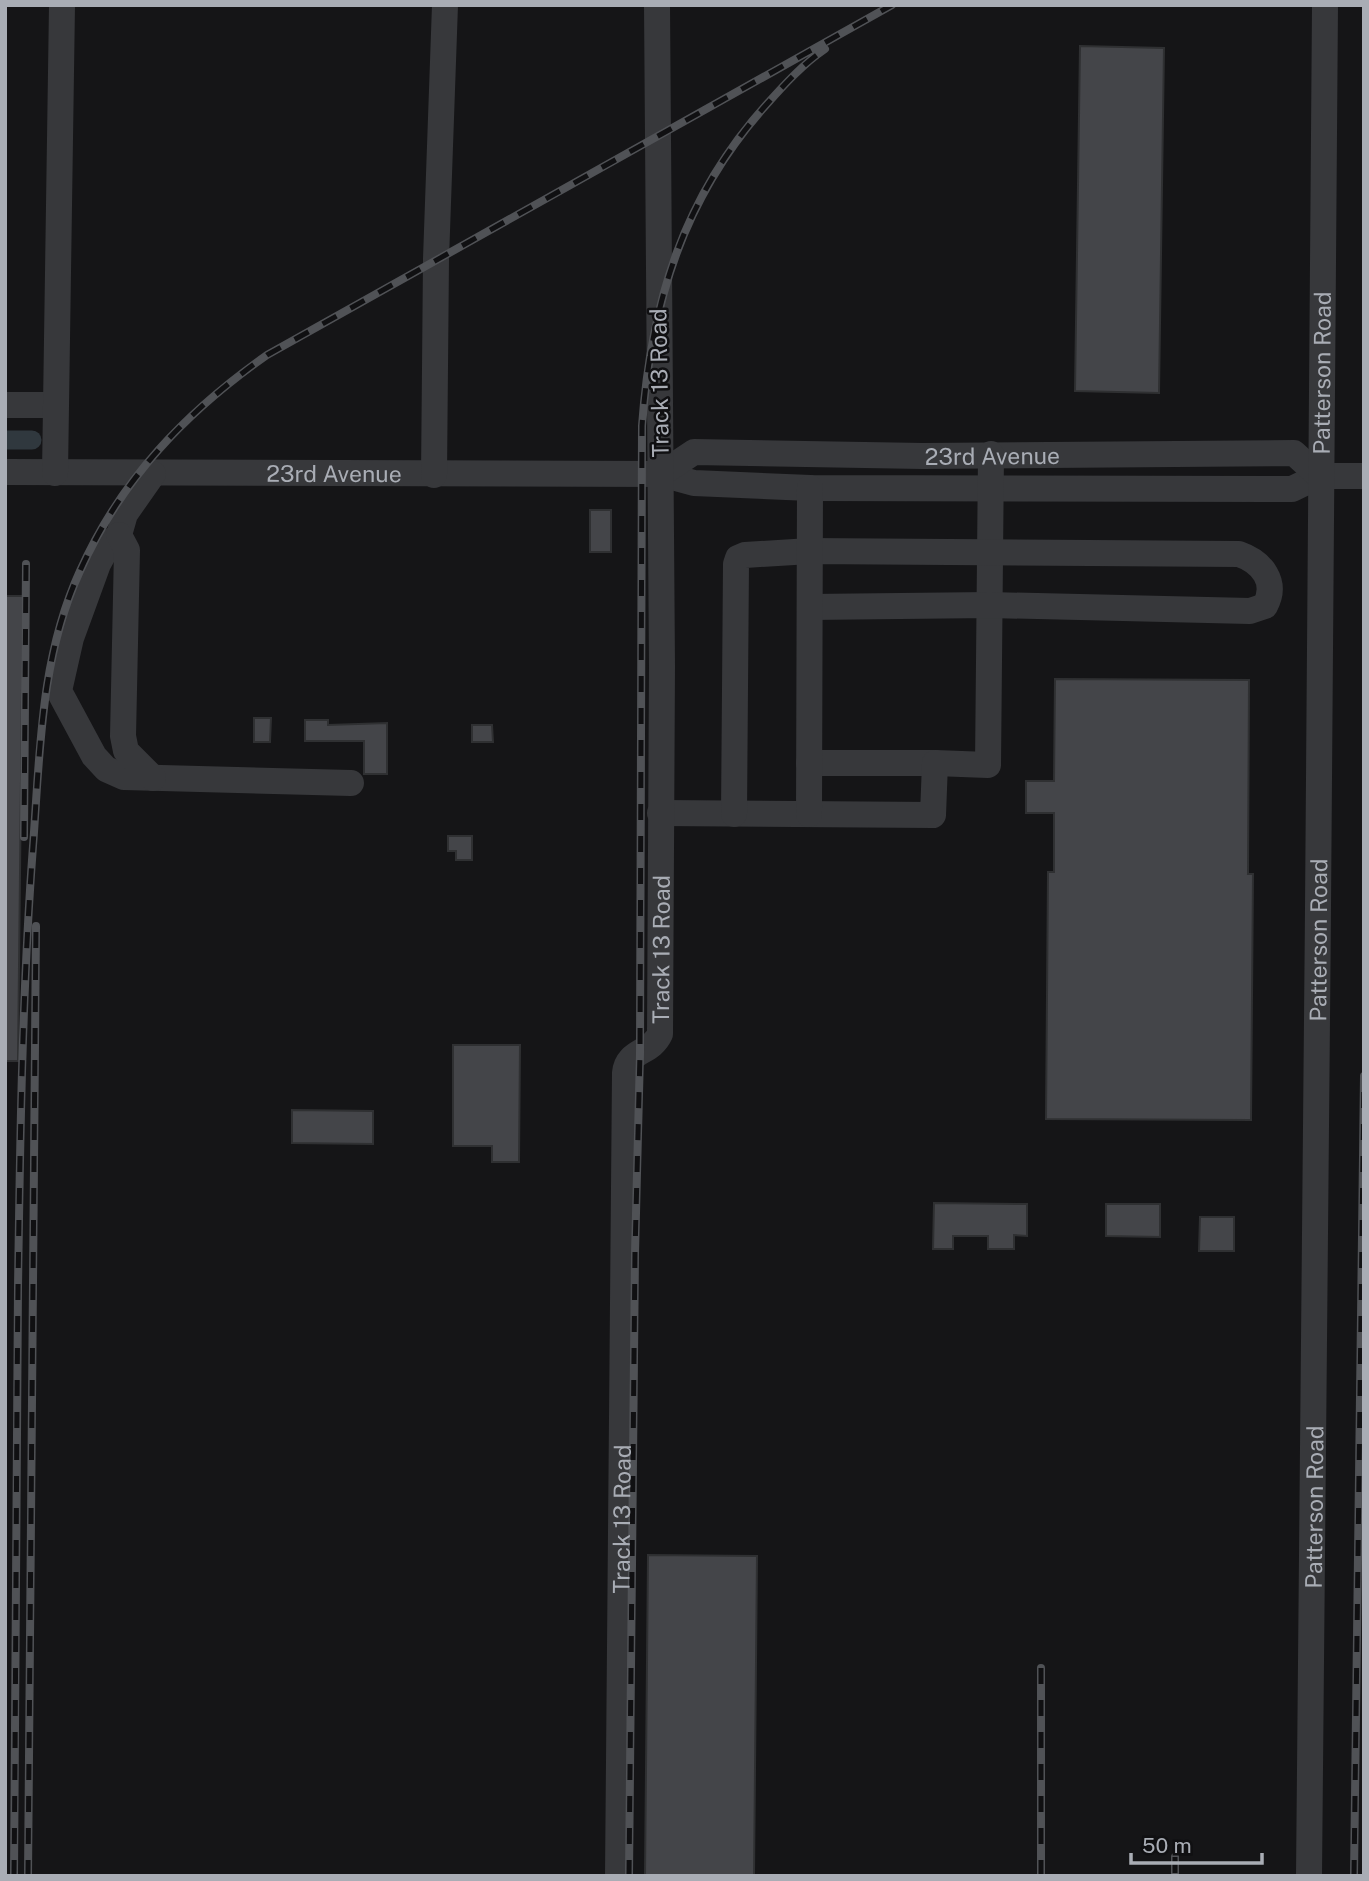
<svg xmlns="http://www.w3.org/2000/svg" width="1369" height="1881" viewBox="0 0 1369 1881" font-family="'Public Sans',sans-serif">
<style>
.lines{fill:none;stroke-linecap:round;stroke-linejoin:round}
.canal{stroke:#30383e;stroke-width:19}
.building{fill:#444549;stroke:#2f3032;stroke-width:2}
.minor{stroke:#37383b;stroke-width:26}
.rail-casing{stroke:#505256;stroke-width:8}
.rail{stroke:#101012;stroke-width:5;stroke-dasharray:16;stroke-linecap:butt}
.labels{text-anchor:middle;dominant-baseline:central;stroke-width:5;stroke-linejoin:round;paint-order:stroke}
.street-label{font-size:23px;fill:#a9adb5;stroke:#101012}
</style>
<rect width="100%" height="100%" fill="#151517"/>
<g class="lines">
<path class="canal" d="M5 440H32"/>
</g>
<path class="building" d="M1080 46 1164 48 1159 393 1075 391Z
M590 510H611V552H590Z
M5 596H23L18 1061H5Z
M1055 679 1249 680 1248 874H1253L1251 1120 1046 1119 1048 872H1054V813H1026V781H1054Z
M254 718H271L270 742H254Z
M305 720H328V725L387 723V774H364V741H305Z
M472 725H492L493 742H472Z
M448 836H472V860H456V851H448Z
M453 1045H520L519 1162H492V1146H453Z
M292 1110 373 1111V1144L292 1143Z
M934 1203 1027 1204V1236L1014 1235V1249H988V1236H953V1249H933Z
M1106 1204H1160V1237L1106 1236Z
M1200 1217H1234V1251H1199Z
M648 1555 757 1556 754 1876H645Z"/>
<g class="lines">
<g class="minor">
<path d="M5 405H54"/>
<path id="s1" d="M5 472 661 474 694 483 810 488 1292 489 1319 476H1364"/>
<path d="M55 473 62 5"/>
<path d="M153 474 125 514 119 535 109 544 98 564 71 638 59 691 94 756 106 769 124 777 351 783"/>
<path id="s2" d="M661 474 694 452 923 456 1294 453 1319 476"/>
<path d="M434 475 436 259 445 5"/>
<path d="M119 535 127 550 123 736 126 751 153 778"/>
<path d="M809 763H935"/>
<path d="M660 813 933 815 935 763 988 765 991 454"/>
<path d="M734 814 736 564 738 558 745 555 810 551 1239 554C1262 562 1278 582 1265 606L1250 611 990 605 810 607"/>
<path d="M809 814 810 488"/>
<path id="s3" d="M618 1876 625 1073C627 1050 651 1054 660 1034L662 666 657 5"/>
<path id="s4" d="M1309 1876C1319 1252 1317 629 1325 5"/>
</g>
<g class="rail-casing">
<path id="rail" d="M24 837 26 564
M1041 1668V1876
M1175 1857V1876
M14 1876C16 1680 16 1484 18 1288 20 1141 22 994 33 846 40 753 40 658 80 571 121 479 186 412 267 355L892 5
M28 1876 36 926
M629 1876 635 1253 640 1054 642 426C651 303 683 197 767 104 784 85 803 64 825 49
M1354 1876 1364 1076"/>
</g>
<use href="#rail" class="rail"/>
</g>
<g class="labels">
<g class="street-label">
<text stroke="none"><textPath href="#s4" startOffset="1503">Patterson Road</textPath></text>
<text transform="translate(659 383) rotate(-91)">Track 13 Road</text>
<text stroke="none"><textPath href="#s2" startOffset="338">23rd Avenue</textPath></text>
<text stroke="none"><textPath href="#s1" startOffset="329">23rd Avenue</textPath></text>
<text stroke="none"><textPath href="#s4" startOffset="936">Patterson Road</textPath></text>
<text stroke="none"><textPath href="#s3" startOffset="942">Track 13 Road</textPath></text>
<text stroke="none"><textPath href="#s4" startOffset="369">Patterson Road</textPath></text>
<text stroke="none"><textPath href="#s3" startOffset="357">Track 13 Road</textPath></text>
</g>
</g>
<rect width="1369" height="1881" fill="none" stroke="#a9adb5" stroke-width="14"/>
<path d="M1131 1853v10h131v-10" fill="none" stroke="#a9adb5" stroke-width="3.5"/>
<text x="1142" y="1853" font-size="21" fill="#a9adb5" stroke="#101012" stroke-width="5" paint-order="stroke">50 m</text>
</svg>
